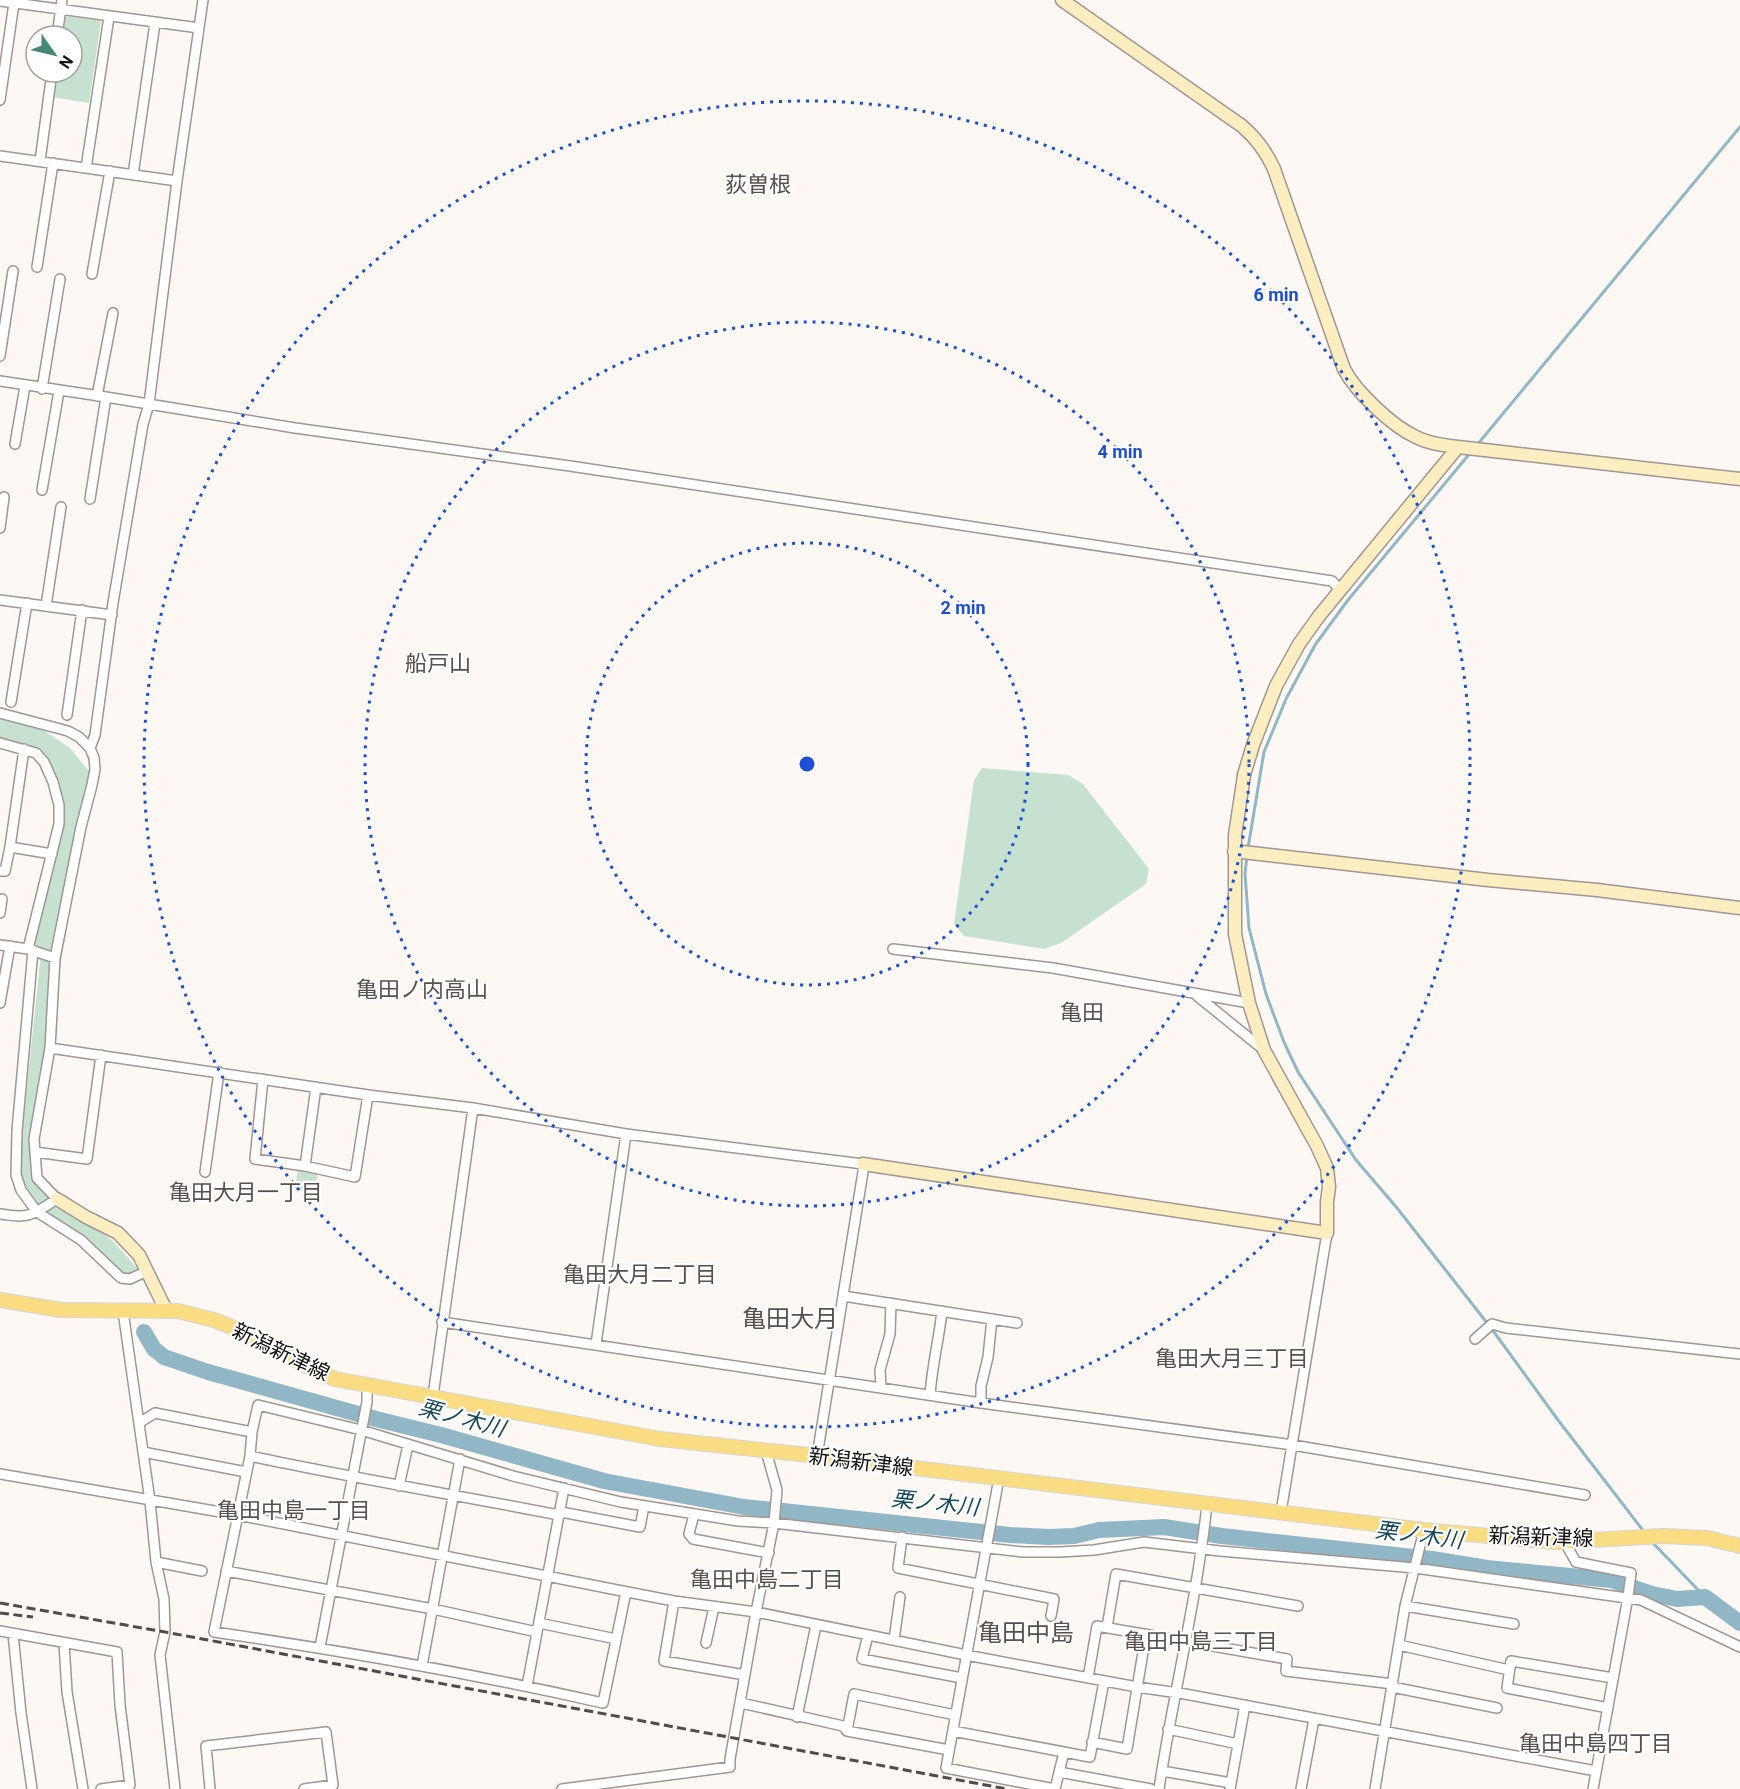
<svg xmlns="http://www.w3.org/2000/svg" width="1740" height="1789" viewBox="0 0 1740 1789" font-family="Roboto,'Noto Sans JP',sans-serif">
<style>
.green{fill:#c6e1cf}
.lines{fill:none;stroke-linecap:round;stroke-linejoin:round}
.stream{stroke:#91b6c5;stroke-width:3}
.river{stroke:#91b6c5;stroke-width:16}
.street-casing{stroke:#a09692;stroke-width:12}
.secondary-casing{stroke:#a09692;stroke-width:15}
.primary-casing{stroke:#d5d4d4;stroke-width:16}
.street{stroke:#fff;stroke-width:9}
.secondary{stroke:#fceec1;stroke-width:12}
.primary{stroke:#fadd83;stroke-width:14}
.rail{stroke:#4f4c4a;stroke-width:3;stroke-dasharray:9 4.5;stroke-linecap:butt}
.ring{fill:none;stroke:#1d4ed8;stroke-width:3;stroke-dasharray:3 6}
.labels{text-anchor:middle;dominant-baseline:central;stroke-width:4.5;stroke-linejoin:round;paint-order:stroke}
.street-label{font-size:21px;fill:#141110;stroke:#fff}
.neighbourhood-label{font-size:22px;fill:#58504c;stroke:#fff}
.water-label{font-size:22px;font-style:italic;fill:#18495b;stroke:#fff}
.quarter-label{font-size:24px;fill:#58504c;stroke:#fff}
.centre{fill:#1d4ed8;stroke:#fff;stroke-width:3}
.ring-label{font-size:18px;text-anchor:middle;font-weight:bold;fill:#1d4ed8;stroke:#fff;stroke-width:4.5;stroke-linejoin:round;paint-order:stroke}
</style>
<rect width="100%" height="100%" fill="#fef8f5"/>
<path class="green" d="M64 16 101 21 89 103 51 97 55 72H72V36H61Z
M0 718 45 731 70 748 97 781 81 846 31 1136 34 1179 60 1205 112 1240 139 1270 130 1275 120 1273 83 1237 36 1205 18 1174 40 962 35 939 63 816C62 791 57 764 36 749 27 743 11 741 0 738Z
M982 768 1068 775 1083 784 1149 869 1146 884 1061 943 1044 949 964 936 954 924 974 780Z
M298 1169 318 1173 314 1192 295 1188Z"/>
<g class="lines">
<path class="stream" d="M1477 445 1740 127
M1248 848 1264 752 1286 699 1315 645 1348 600 1471 452
M1247 855 1245 874 1249 928 1266 994 1284 1042 1298 1072 1356 1160 1397 1208 1491 1328 1558 1420 1645 1533
M1651 1541 1705 1597"/>
<path class="river" d="M144 1332 154 1349 164 1357 208 1372 376 1419 441 1435 604 1481 744 1507 1010 1535 1048 1537 1074 1536 1099 1530 1164 1527 1222 1536 1432 1559 1487 1568 1611 1580 1652 1594 1677 1599 1705 1597 1740 1623"/>
<g class="street-casing">
<path id="street" d="M0 1 199 28
M57 36 62 0
M0 100 14 3
M0 156 177 181
M40 161 52 72
M86 168 109 17
M133 175 155 23
M37 267 53 163
M92 274 110 171
M0 356 13 271
M0 381 106 397 295 428 570 466 1332 581 1340 590
M42 389 60 279
M97 396 113 313
M15 444 25 386
M42 490 59 391
M90 499 106 397
M0 528 4 497
M0 600 112 615
M46 606 61 507
M11 702 27 603
M0 713 68 731 79 737 90 748 94 758 95 769 92 785 81 827 55 958 50 1048 34 1139 37 1178 57 1199C31 1215 31 1219 0 1214
M67 715 82 610
M0 743 36 753 44 762 53 782 59 805V824L28 949
M90 748 95 735 113 603 143 424 149 404 177 181 203 0
M10 847 52 854
M0 871H5L10 847 24 749
M0 913 2 899
M0 945 28 949 55 958
M893 949 1053 968 1249 1003
M33 950 17 1131 16 1175 21 1190 37 1212 81 1240 121 1278 130 1279 147 1271
M1196 995 1264 1050
M0 1003 10 946
M50 1048 368 1095 473 1108 626 1134 863 1164V1172L817 1456
M263 1079 255 1159 305 1166 355 1177 368 1095
M35 1152 87 1159 101 1055
M305 1166 316 1087
M205 1172 219 1072
M843 1296 1017 1323
M123 1311 150 1501 156 1562 164 1599 165 1632 160 1655 175 1789
M442 1322 981 1403 1293 1445 1585 1495
M1475 1339 1492 1324 1506 1328 1740 1354
M596 1344 626 1134
M881 1387 880 1370 890 1334 891 1303
M930 1395C932 1366 939 1339 942 1311
M433 1396 473 1108
M981 1403V1386L988 1357 992 1319
M139 1423 155 1413 252 1432
M143 1452 246 1472
M250 1456C353 1478 456 1495 559 1515
M0 1474 238 1515 612 1589 674 1601 756 1612 966 1655 1137 1687 1185 1694 1596 1771
M999 1478 946 1768 1055 1789 1064 1752
M399 1486 408 1445
M561 1512 640 1527 644 1506
M1281 1512 1327 1233
M694 1514 689 1534 693 1539 769 1553
M902 1537 898 1568 1054 1599 1051 1616
M1564 1541 1576 1562 1631 1573 1628 1597 1593 1789
M156 1562 202 1571
M226 1571 433 1609 537 1632
M626 1592 603 1703C474 1674 345 1651 214 1632L250 1456 252 1432 258 1405 361 1430 513 1476 621 1502 738 1521 774 1523 1023 1552H1060L1094 1550 1144 1542 1220 1551 1415 1568 1641 1600 1740 1647
M674 1601 664 1661 745 1675
M1405 1606 1514 1624
M539 1623 616 1639
M1107 1627 1116 1574 1298 1606
M0 1631 117 1652 120 1705 130 1785 101 1789
M13 1634 21 1713 32 1789
M868 1635 862 1659 962 1678
M894 1640 900 1597
M64 1643 67 1692 83 1789
M706 1643 714 1607
M1399 1645 1509 1670
M320 1647 367 1402V1386
M422 1666 460 1459
M1088 1678 1097 1626 1287 1659 1286 1671 1393 1684
M527 1686 564 1488
M1392 1687 1497 1708
M741 1703 843 1726 847 1731 949 1750
M1608 1708 1507 1688 1511 1661 1613 1678
M797 1717 816 1625
M1168 1729 1238 1744
M847 1731 854 1694 955 1715
M953 1731 1090 1757 1104 1681
M1092 1742 1127 1749 1146 1634
M1162 1771 1231 1783
M1059 1772 1151 1789
M210 1789 206 1746 326 1732 333 1785 304 1789
M562 1789 730 1767V1759L756 1612 774 1523 777 1490 766 1451
M1159 1789C1173 1694 1197 1600 1207 1504
M1230 1789 1245 1705
M1301 1789 1314 1719
M1375 1789 1405 1606 1424 1530"/>
</g>
<g class="secondary-casing">
<path id="secondary" d="M1062 0 1242 126C1256 138 1266 151 1274 169L1344 369C1356 392 1392 426 1416 437 1429 444 1444 445 1458 447L1740 479
M1234 851 1488 880 1597 890 1740 908
M863 1164 1327 1233V1202L1329 1187 1327 1168 1317 1146 1264 1050 1249 1003 1235 934V835L1239 809 1244 775 1253 745 1276 686 1299 644 1319 616 1458 447
M57 1199 86 1217 118 1233 139 1255 166 1310"/>
</g>
<g class="primary-casing">
<path id="primary" d="M0 1300 61 1310 178 1311 214 1320 257 1337 304 1365 335 1379 660 1439 817 1456 1424 1530 1555 1542 1663 1536 1707 1538 1740 1546"/>
</g>
<use href="#street" class="street"/>
<use href="#secondary" class="secondary"/>
<use href="#primary" class="primary"/>
<path class="rail" d="M0 1603 165 1632 1007 1789
M0 1613 33 1617"/>
</g>
<g class="ring">
<circle cx="807" cy="764" r="221"/>
<circle cx="807" cy="764" r="442"/>
<circle cx="807" cy="764" r="663"/>
</g>
<g class="labels">
<g class="street-label">
<text transform="translate(281 1352) rotate(26)">新潟新津線</text>
<text transform="translate(861 1462) rotate(7)">新潟新津線</text>
<text transform="translate(1541 1537) rotate(2)">新潟新津線</text>
</g>
<g class="neighbourhood-label">
<text x="758" y="184">荻曽根</text>
<text x="438" y="663">船戸山</text>
<text x="422" y="989">亀田ノ内高山</text>
<text x="1082" y="1012">亀田</text>
<text x="246" y="1192">亀田大月一丁目</text>
<text x="640" y="1274">亀田大月二丁目</text>
<text x="1232" y="1358">亀田大月三丁目</text>
<text x="294" y="1510">亀田中島一丁目</text>
<text x="767" y="1579">亀田中島二丁目</text>
<text x="1201" y="1641">亀田中島三丁目</text>
<text x="1596" y="1743">亀田中島四丁目</text>
</g>
<g class="water-label">
<text transform="translate(462 1418) rotate(15)">栗ノ木川</text>
<text transform="translate(935 1503) rotate(6)">栗ノ木川</text>
<text transform="translate(1419 1535) rotate(7)">栗ノ木川</text>
</g>
<g class="quarter-label">
<text x="790" y="1319">亀田大月</text>
<text x="1026" y="1633">亀田中島</text>
</g>
</g>
<circle cx="807" cy="764" r="9" class="centre"/>
<g class="ring-label">
<text x="1276" y="301">6 min</text>
<text x="1120" y="458">4 min</text>
<text x="963" y="614">2 min</text>
</g>
<g transform="translate(54 54) rotate(124)"><circle r="28" fill="#ffffff" stroke="#a1a09f" stroke-width="1.5"/>
<path d="M0-4.5L10 22L0 15L-10 22Z" fill="#468778"/>
<text y="-9" font-size="16" font-weight="bold" text-anchor="middle" fill="#141110">N</text>
</g>
</svg>
